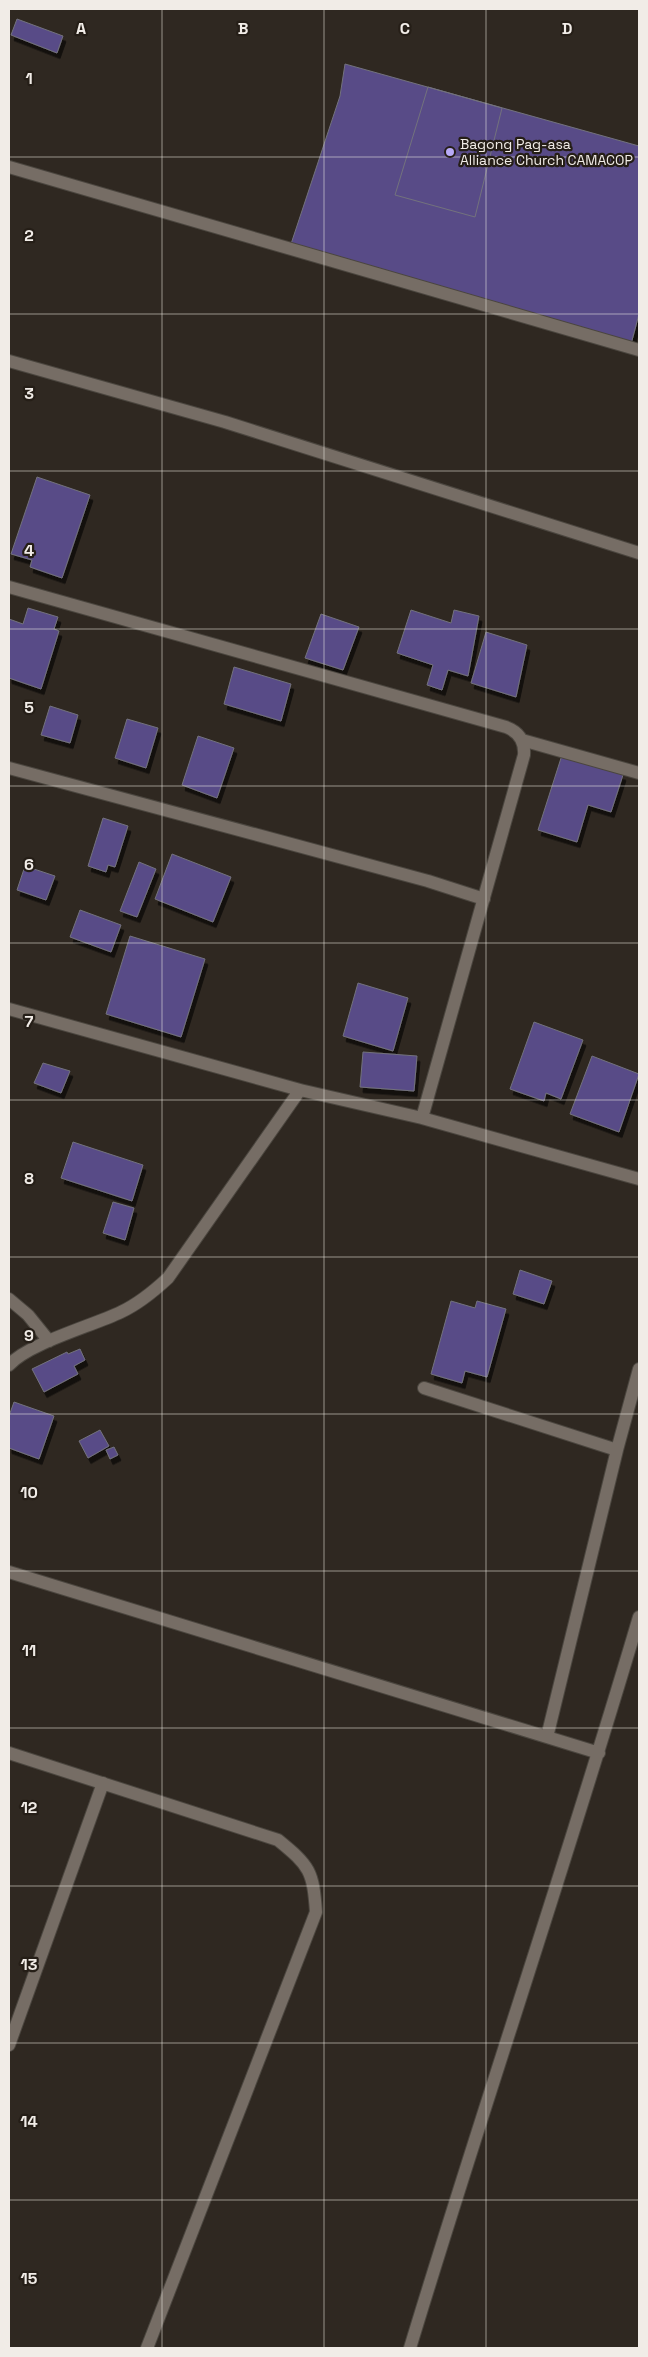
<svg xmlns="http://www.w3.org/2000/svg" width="648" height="2357" viewBox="0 0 648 2357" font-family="'Space Grotesk',sans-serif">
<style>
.building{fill:#584c87;stroke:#73727d;filter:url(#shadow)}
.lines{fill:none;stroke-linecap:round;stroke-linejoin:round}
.minor-casing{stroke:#4b463f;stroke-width:14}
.minor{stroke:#766d65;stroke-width:12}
.grid{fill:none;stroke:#f1ece7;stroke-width:1;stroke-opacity:0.55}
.poi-dot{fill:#b8abf7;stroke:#251e17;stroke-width:2}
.labels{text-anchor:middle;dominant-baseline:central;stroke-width:4.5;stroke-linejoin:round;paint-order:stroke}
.poi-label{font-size:14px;fill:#f1ece7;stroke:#251e17;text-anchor:start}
.grid-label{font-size:16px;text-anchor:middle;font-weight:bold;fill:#f1ece7;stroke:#251e17;stroke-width:4.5;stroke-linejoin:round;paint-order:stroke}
</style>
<defs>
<filter id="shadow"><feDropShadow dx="3" dy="5.5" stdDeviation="0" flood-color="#0009"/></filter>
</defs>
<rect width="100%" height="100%" fill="#2f2821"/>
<path class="building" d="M17 19 63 36 57 53 11 35Z
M345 64 639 146V314L630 348 290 247 340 96Z
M428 87 502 108 475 217 395 195Z
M37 477 90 495 62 578 30 567 32 560 11 554Z
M28 608 58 617 54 629 59 631 41 689 9 678V619L23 624Z
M411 610 451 623 454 610 479 616 468 676 448 670 442 690 427 685 433 665 397 653Z
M321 614 359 627 343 670 305 658Z
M486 632 527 645 516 697 471 683Z
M234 667 291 684 281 721 224 704Z
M50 706 78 715 70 743 41 735Z
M127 719 158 728 146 768 115 758Z
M198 736 234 748 217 798 182 785Z
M562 755 623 775 611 812 588 805 577 842 538 830Z
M103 818 128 826 115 867 108 865 106 872 88 866Z
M172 854 231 877 213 922 155 899Z
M139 862 156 869 137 917 120 911Z
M25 866 55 876 46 900 17 890Z
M80 910 121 925 111 952 70 937Z
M130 936 205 959 181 1037 106 1014Z
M358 983 408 998 393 1051 343 1036Z
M534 1022 583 1040 561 1099 546 1093 544 1101 510 1089Z
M363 1052 417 1056 414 1091 360 1087Z
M592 1056 639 1074 619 1132 570 1114Z
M43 1063 70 1071 61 1093 34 1083Z
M73 1142 143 1165 132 1201 61 1178Z
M113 1202 134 1208 125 1240 103 1233Z
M520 1270 552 1281 544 1304 513 1294Z
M451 1301 475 1308 477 1301 506 1309 487 1377 465 1371 462 1383 431 1374Z
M80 1349 85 1360 74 1366 78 1374 44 1392 32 1369 67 1352 68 1354Z
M14 1402 54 1416 39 1459 9 1448V1416Z
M100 1430 109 1446 88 1458 79 1441Z
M114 1447 118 1455 110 1459 106 1450Z"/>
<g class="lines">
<g class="minor-casing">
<path id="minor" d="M9 167 639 350
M9 361 225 422 639 553
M9 587 506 727C519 732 525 741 524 755L422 1118
M522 740 639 773
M9 768 428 881 484 899
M9 1009 300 1090 422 1118 639 1179
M9 1299 28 1315 49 1341
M9 1365C29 1343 92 1326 121 1312 138 1304 153 1292 168 1278L300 1090
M424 1388 617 1450
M9 1572 599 1753
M547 1737 617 1450 639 1369
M9 1753 278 1840C310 1866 313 1871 316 1912L147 2348
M9 2045 103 1783
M410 2348C484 2104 567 1862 639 1617"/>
</g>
<use href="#minor" class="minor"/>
</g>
<path class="grid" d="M162 9V2348M324 9V2348M486 9V2348M9 157H639M9 314H639M9 471H639M9 629H639M9 786H639M9 943H639M9 1100H639M9 1257H639M9 1414H639M9 1571H639M9 1728H639M9 1886H639M9 2043H639M9 2200H639"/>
<circle class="poi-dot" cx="450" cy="152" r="5"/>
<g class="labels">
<g class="poi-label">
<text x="460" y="144">Bagong Pag-asa<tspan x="460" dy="16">Alliance Church CAMACOP</tspan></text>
</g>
</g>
<g class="grid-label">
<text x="81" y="34">A</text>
<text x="243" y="34">B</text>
<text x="405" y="34">C</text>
<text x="567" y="34">D</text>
<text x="29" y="84">1</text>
<text x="29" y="241">2</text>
<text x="29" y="399">3</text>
<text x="29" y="556">4</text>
<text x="29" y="713">5</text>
<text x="29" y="870">6</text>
<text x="29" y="1027">7</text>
<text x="29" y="1184">8</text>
<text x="29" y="1341">9</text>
<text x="29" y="1498">10</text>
<text x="29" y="1656">11</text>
<text x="29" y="1813">12</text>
<text x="29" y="1970">13</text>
<text x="29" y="2127">14</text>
<text x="29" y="2284">15</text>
</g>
<rect width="648" height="2357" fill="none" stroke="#f1ece7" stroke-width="20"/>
</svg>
